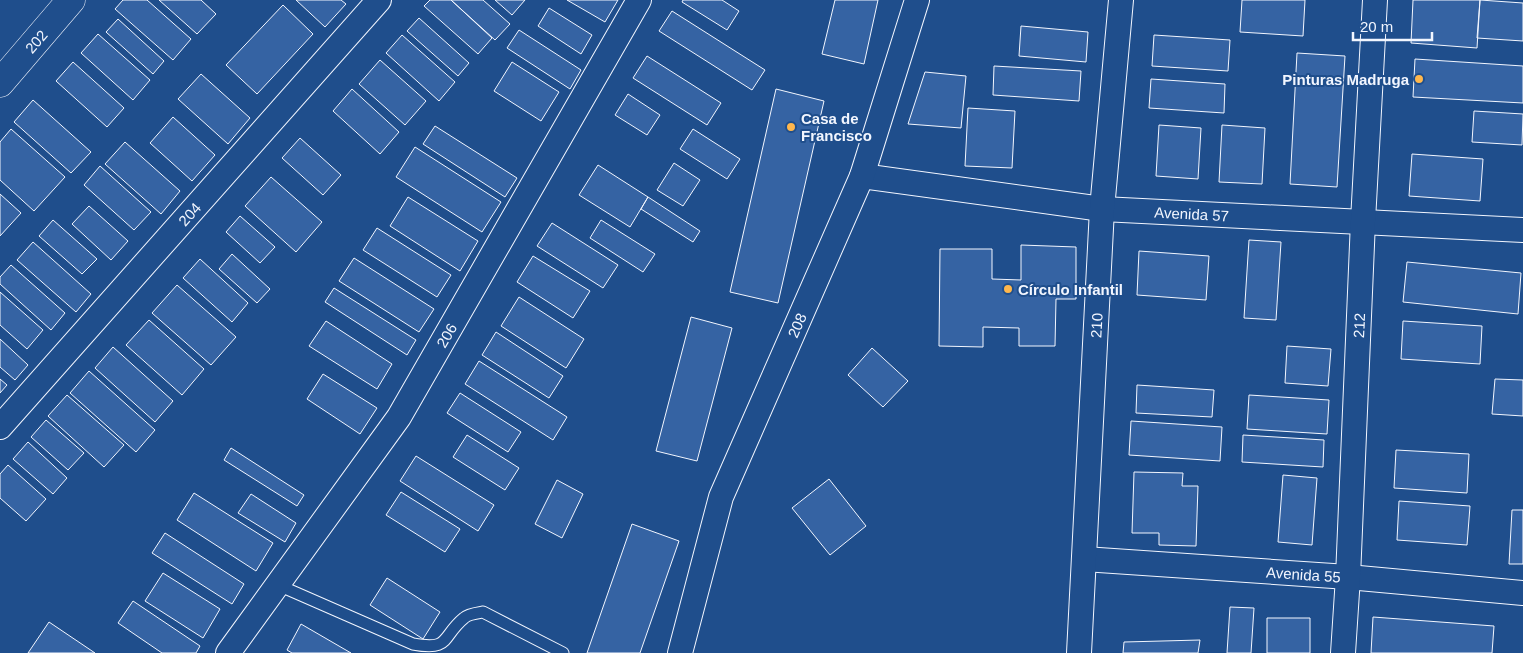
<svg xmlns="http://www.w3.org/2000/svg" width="1523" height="653" viewBox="0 0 1523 653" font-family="Arial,sans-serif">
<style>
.building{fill:#3563a3;stroke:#f2f6ff}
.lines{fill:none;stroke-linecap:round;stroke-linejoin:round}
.service-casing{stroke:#f2f6ff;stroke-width:13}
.minor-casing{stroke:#f2f6ff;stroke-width:26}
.tertiary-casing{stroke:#f2f6ff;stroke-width:29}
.service{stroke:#1f4e8c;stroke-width:11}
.minor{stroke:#1f4e8c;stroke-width:24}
.tertiary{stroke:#1f4e8c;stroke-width:28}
.poi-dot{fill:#ffb74d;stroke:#1f4e8c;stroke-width:2}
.labels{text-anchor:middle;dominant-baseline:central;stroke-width:4;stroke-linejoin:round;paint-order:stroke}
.street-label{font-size:15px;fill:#f2f6ff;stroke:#1f4e8c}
.poi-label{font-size:15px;font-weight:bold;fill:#f2f6ff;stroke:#1f4e8c;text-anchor:start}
</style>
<rect width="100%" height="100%" fill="#1f4e8c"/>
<path class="building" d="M123 0H147L191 39 173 60 115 9Z
M159 0H201L216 14 197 34Z
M296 0H341L346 4 325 27Z
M430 0H451L492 38 478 54 424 6Z
M451 0H483L510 24 495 40Z
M495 0H525L512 15Z
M567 0H618L605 22Z
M683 0H722L739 11 727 30 682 2Z
M835 0H878L864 64 822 54Z
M1242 0H1305L1303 36 1240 32Z
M1413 0H1480L1477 48 1411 43Z
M1480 0 1523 3V41L1477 38Z
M283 5 313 34 257 94 226 65Z
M549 8 592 35 581 54 538 26Z
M672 11 765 70 752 90 659 31Z
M419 18 469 63 458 76 407 31Z
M118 19 164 61 153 74 106 32Z
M1021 26 1088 32 1086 62 1019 56Z
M519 30 581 70 570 89 507 48Z
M98 34 150 80 133 100 81 53Z
M402 35 455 82 439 101 386 53Z
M1154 35 1230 40 1228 71 1152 66Z
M1297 53 1345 56 1337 187 1290 184Z
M647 56 721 103 707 125 633 78Z
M1415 59 1523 66V103L1413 97Z
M380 60 426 101 405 125 359 84Z
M73 62 124 108 107 127 56 81Z
M512 62 559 92 541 121 494 91Z
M994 66 1081 71 1079 101 993 95Z
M925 72 966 76 961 128 908 124Z
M201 74 250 118 228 144 178 99Z
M1151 79 1225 84 1224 113 1149 108Z
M352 89 399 132 380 154 333 111Z
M776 89 824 101 778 303 730 292Z
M628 94 660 115 647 135 615 115Z
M33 100 91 152 71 173 14 122Z
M968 108 1015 111 1012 168 965 166Z
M1474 111 1523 114 1522 145 1472 142Z
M173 117 215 155 192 181 150 143Z
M1159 125 1201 128 1198 179 1156 176Z
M1222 125 1265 128 1262 184 1219 182Z
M435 126 517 178 505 197 423 144Z
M11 129 65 177 34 211 0 180V142Z
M693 129 740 159 727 179 680 149Z
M300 138 341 175 323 195 282 158Z
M125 142 180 191 161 214 105 164Z
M415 147 501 202 482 232 396 177Z
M1412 154 1483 159 1480 201 1409 196Z
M674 163 700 180 683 206 657 190Z
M598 165 648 197 630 227 579 195Z
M100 166 151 212 134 230 84 185Z
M271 177 322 222 296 252 245 206Z
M0 194 21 213 0 236Z
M408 197 478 241 460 271 390 226Z
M648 197 700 231 693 242 641 209Z
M89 206 128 241 111 260 72 224Z
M240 216 275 247 260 263 226 232Z
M53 220 97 259 82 274 39 236Z
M601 220 655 254 643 272 590 238Z
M552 223 618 265 603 288 537 246Z
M377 228 451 275 437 297 363 250Z
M1249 240 1281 242 1276 320 1244 318Z
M33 242 91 294 76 312 17 260Z
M1021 245 1076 247V299H1056L1055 346H1019V328L983 327V347L939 346 940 249H992V279L1021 280Z
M1139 251 1209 256 1206 300 1137 295Z
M232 254 270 289 257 303 219 269Z
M533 256 590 291 573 318 517 282Z
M354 258 434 309 419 332 339 281Z
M200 259 248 303 232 322 183 278Z
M1407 262 1521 273 1518 314 1403 302Z
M11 265 65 313 51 330 0 284V277Z
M177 285 236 337 211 365 152 313Z
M334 288 416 340 407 355 325 302Z
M0 292 43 330 27 349 0 325Z
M519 297 584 339 566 368 501 326Z
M691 317 732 328 697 461 656 451Z
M149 320 204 369 182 395 126 345Z
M326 321 392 364 377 389 309 346Z
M1403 321 1482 326 1480 364 1401 359Z
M496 332 563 376 549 398 482 355Z
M0 339 28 365 15 380 0 367Z
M1287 346 1331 349 1328 386 1285 383Z
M113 347 173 401 155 422 95 368Z
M872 348 908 381 883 407 848 375Z
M479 361 567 417 553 440 465 384Z
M89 371 155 430 136 452 70 393Z
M323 374 377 408 360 434 307 399Z
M0 379 7 385 0 393Z
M1495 379 1523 380V416L1492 414Z
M1137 385 1214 390 1212 417 1136 413Z
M460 393 521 432 508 452 447 413Z
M67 395 124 445 104 467 48 416Z
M1249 395 1329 400 1327 434 1247 429Z
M46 420 84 453 68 470 31 437Z
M1131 421 1222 427 1220 461 1129 455Z
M467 435 519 468 505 490 453 457Z
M1243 435 1324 440 1323 467 1242 462Z
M28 442 67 478 53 494 13 459Z
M231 448 304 495 297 506 224 460Z
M1396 450 1469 454 1467 493 1394 488Z
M416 456 494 505 478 531 400 481Z
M8 465 46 499 26 521 0 498V474Z
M1134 472 1183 473 1182 486H1198L1196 546 1159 545V533H1132Z
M1283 475 1317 478 1312 545 1278 542Z
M829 479 866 526 830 555 792 508Z
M557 480 583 494 562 538 535 524Z
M401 492 460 529 445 552 386 515Z
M194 493 273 543 256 571 177 520Z
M251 494 296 523 285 542 238 513Z
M1399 501 1470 506 1467 545 1397 540Z
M1512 510H1523V564H1509Z
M632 524 679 541 640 653H587Z
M165 533 244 584 232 604 152 553Z
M163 573 220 609 203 638 145 601Z
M387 578 440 612 423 639 370 605Z
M133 601 200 646 196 653H162L118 623Z
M1230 607 1254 608 1251 653H1227Z
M1373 617 1494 626 1492 653H1371Z
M1267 618H1310V653H1267Z
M49 622 95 653H28Z
M301 624 351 653H292L287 650Z
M1200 640 1198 653H1123L1124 642Z"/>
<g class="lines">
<g class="service-casing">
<path id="service" d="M278 585 413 644C451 651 441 637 464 618 468 614 477 613 483 612L563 653"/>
</g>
<g class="minor-casing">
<g id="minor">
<path id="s1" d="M862 176 1102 209 1523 230"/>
<path id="s2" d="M0 427 379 0"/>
<path id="s3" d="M1084 559 1348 577 1523 593"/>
<path id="s4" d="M228 653 399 417 639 0"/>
<path id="s5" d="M680 653 721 497 862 176 917 0"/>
<path id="s6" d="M1079 653 1102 209 1121 0"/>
<path id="s7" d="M1343 653 1348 577 1363 221 1375 0"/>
</g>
</g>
<g class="tertiary-casing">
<g id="tertiary">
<path id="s8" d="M0 83 71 0"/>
</g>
</g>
<use href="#service" class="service"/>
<use href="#minor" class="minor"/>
<use href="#tertiary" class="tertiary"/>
</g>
<g class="poi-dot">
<circle cx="1419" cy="79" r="5"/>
<circle cx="791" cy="127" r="5"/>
<circle cx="1008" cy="289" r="5"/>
</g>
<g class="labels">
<g class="street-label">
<text stroke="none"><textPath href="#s8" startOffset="55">202</textPath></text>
<text stroke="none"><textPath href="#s1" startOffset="332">Avenida 57</textPath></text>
<text stroke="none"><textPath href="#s2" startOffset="285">204</textPath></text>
<text stroke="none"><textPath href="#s5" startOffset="349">208</textPath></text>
<text stroke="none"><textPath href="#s6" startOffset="328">210</textPath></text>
<text stroke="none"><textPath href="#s7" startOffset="328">212</textPath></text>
<text stroke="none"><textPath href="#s4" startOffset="386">206</textPath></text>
<text stroke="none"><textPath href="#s3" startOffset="220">Avenida 55</textPath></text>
</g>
<g class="poi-label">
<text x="1409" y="79" text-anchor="end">Pinturas Madruga</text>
<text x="801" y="118">Casa de<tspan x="801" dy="17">Francisco</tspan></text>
<text x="1018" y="289">Círculo Infantil</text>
</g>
</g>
<path d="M1353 32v8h79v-8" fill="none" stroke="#f2f6ff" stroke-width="2.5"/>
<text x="1360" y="32" font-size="15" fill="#f2f6ff" stroke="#1f4e8c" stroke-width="4" paint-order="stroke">20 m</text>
</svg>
